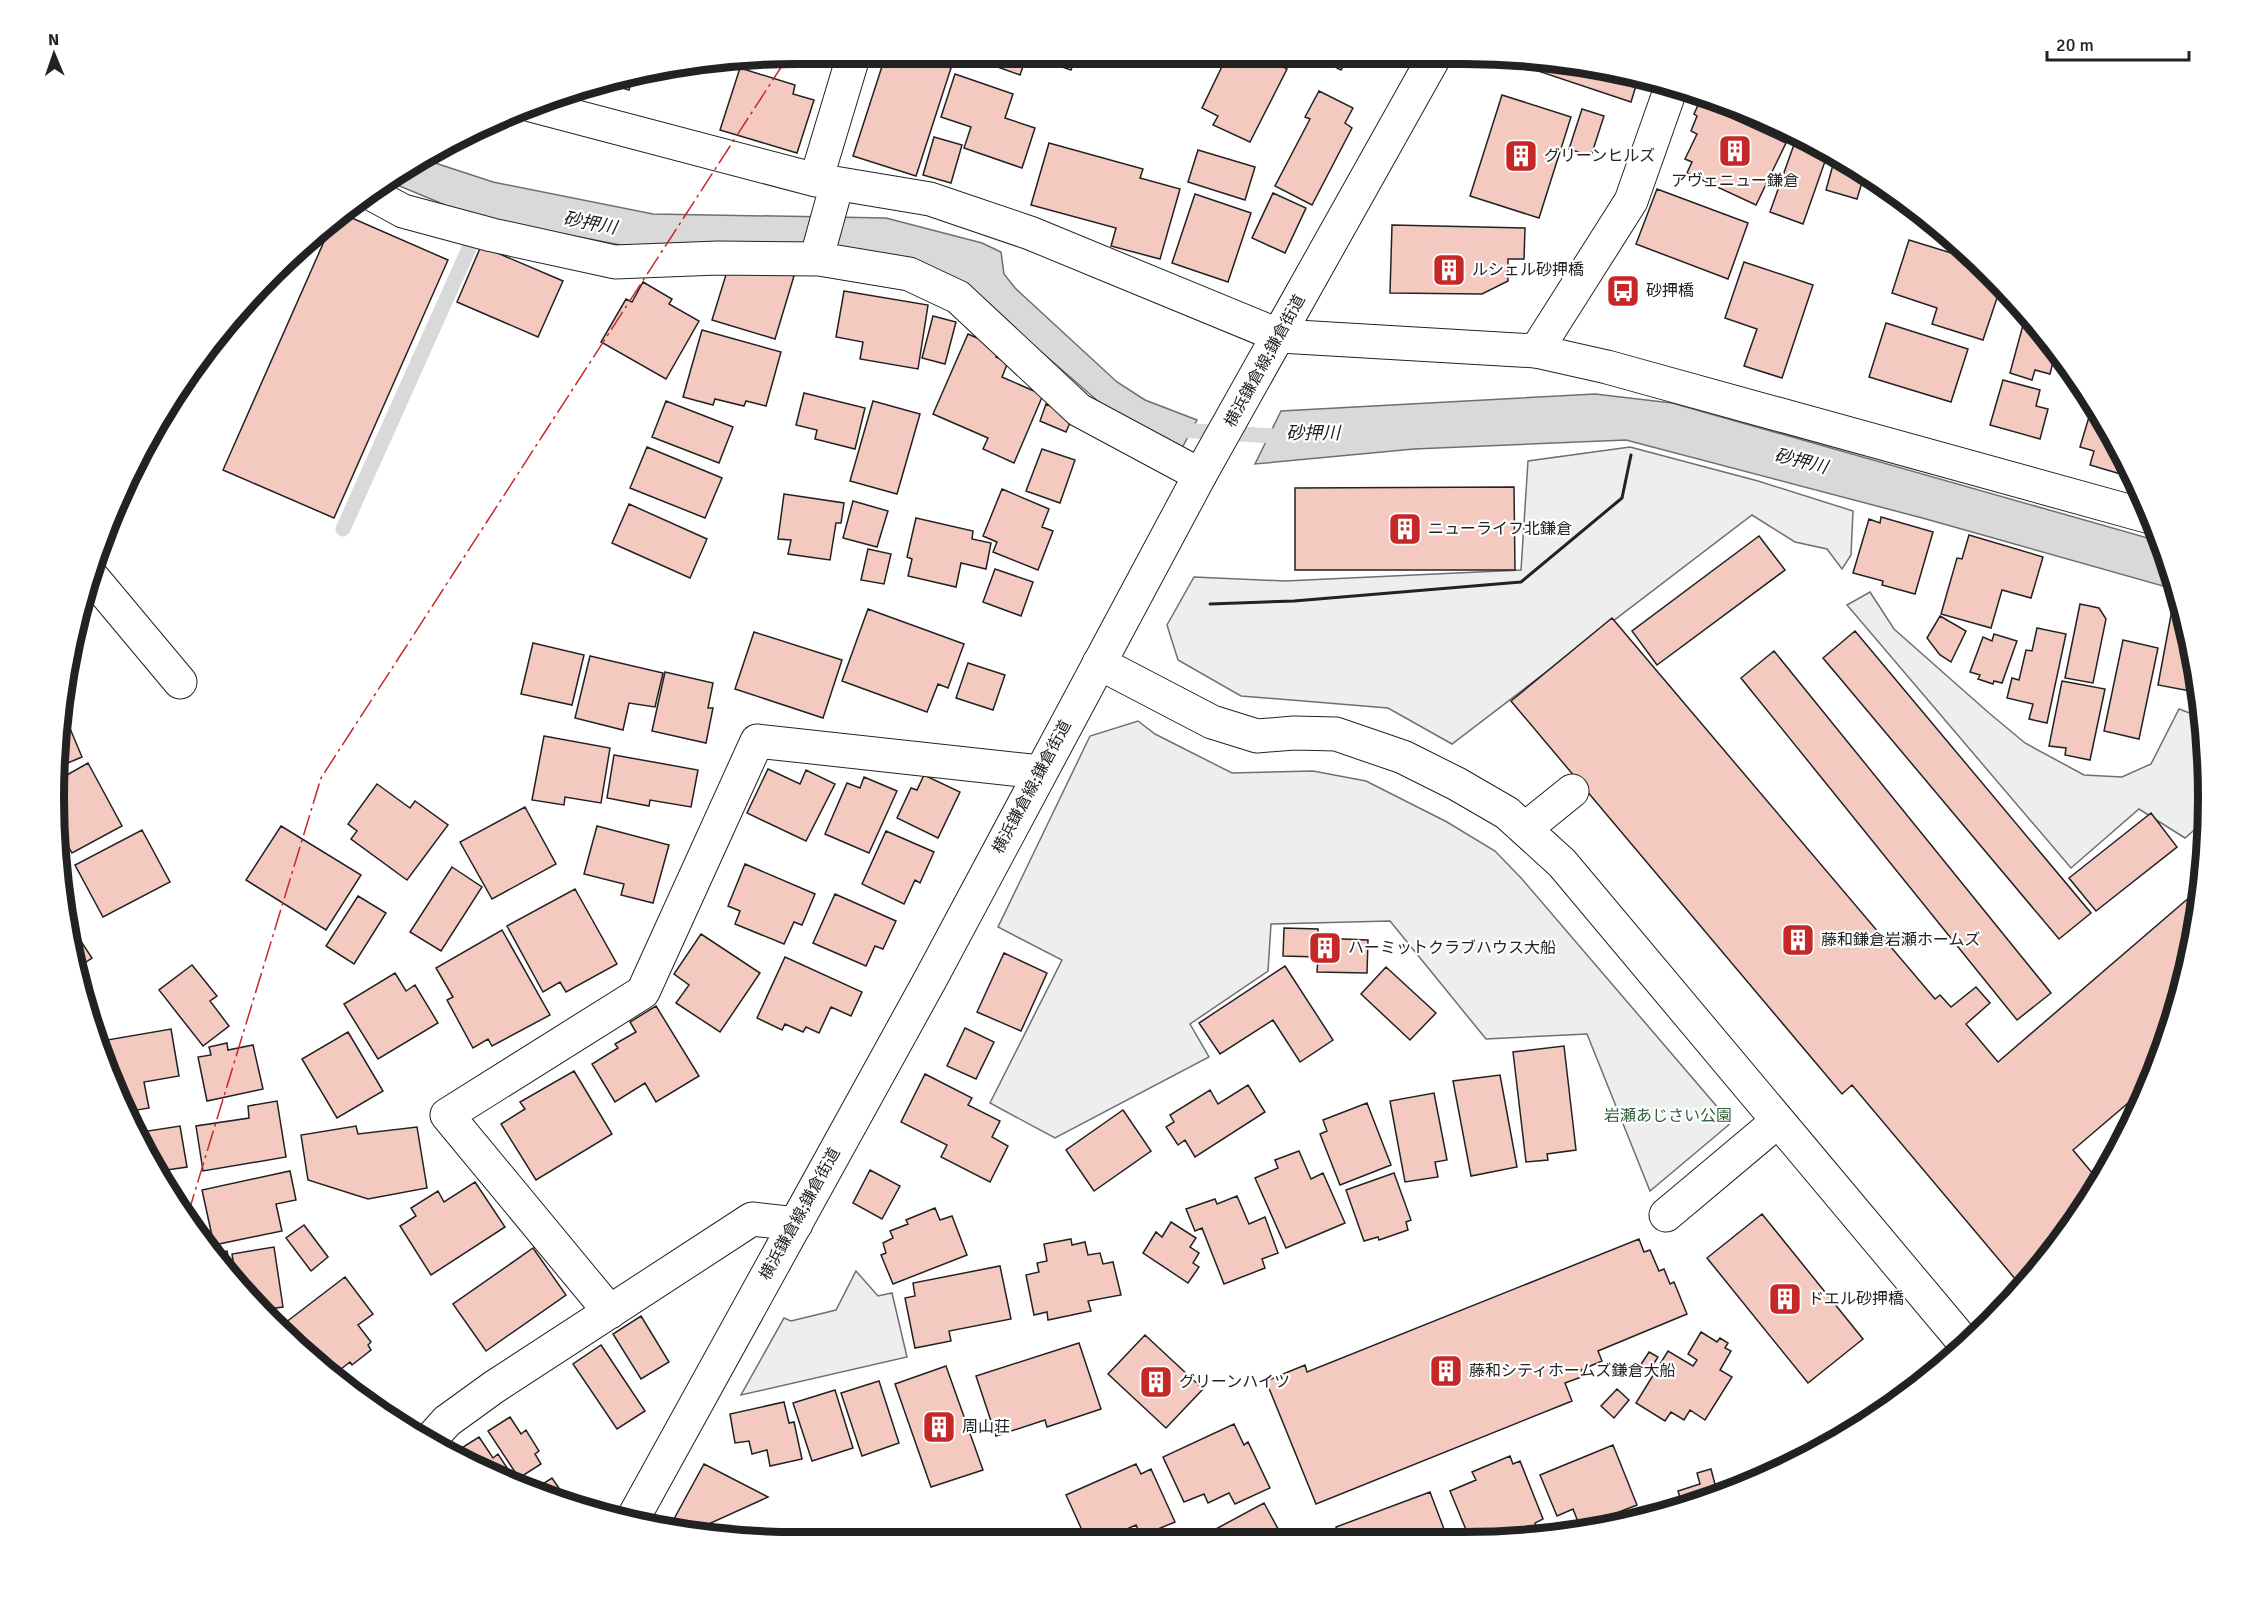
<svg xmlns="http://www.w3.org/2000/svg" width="2263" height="1597" viewBox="0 0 2263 1597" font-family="Signika,'Noto Sans JP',sans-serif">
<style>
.green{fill:#eee;stroke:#6f6f6f;stroke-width:1.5}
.water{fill:#d9d9d9;stroke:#6f6f6f;stroke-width:1.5}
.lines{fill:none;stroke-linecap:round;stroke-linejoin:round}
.stream{stroke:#d9d9d9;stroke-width:15}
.building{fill:#f3c9c0;stroke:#222;stroke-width:1.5}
.minor-casing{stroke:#222;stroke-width:35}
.tertiary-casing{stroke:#222;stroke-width:35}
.primary-casing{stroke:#222;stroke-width:35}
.minor{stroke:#fff;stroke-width:33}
.tertiary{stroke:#fff;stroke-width:33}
.primary{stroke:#fff;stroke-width:33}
.wall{stroke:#222;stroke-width:3}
.power{stroke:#c62828;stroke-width:1.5;stroke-dasharray:21 4.5 3 4.5;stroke-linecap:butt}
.labels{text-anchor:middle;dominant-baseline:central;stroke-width:4.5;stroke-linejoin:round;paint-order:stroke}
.poi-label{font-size:16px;fill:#222;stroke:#fff;text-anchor:start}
.street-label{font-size:16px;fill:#222;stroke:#fff}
.park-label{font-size:16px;fill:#2f5e38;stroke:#fff}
.water-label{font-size:18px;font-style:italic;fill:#222;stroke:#fff}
.rim{fill:none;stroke:#222;stroke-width:8}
</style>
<rect width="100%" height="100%" fill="#fff"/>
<path class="green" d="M1630 447 1758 481 1853 511 1851 555 1842 569 1827 549 1795 542 1752 515 1452 744 1388 708 1241 696 1178 660 1167 625 1194 577 1285 581 1521 570 1528 461Z
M1870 592 1894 629 1989 713 2025 743 2084 775 2122 777 2151 764 2179 709 2203 718 2207 819 2185 838 2139 809 2071 868 1847 605Z
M1138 721 1155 734 1232 773 1313 771 1366 781 1447 822 1495 851 1522 879 1731 1123 1650 1191 1587 1034 1486 1039 1390 921 1271 924 1268 971 1190 1024 1209 1057 1055 1138 990 1103 1062 960 998 927 1090 736Z
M856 1271 878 1296 892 1293 907 1357 741 1395 784 1318 791 1321 836 1310Z"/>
<path class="water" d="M423 159 493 182 653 214 886 218 982 243 1001 252 1004 274 1015 288 1117 382 1145 400 1197 420 1182 448 1107 409 969 289 937 269 834 246 647 250 474 217 385 180Z
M1595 394 1672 403 2162 542 2169 559 2177 590 1926 519 1626 440 1414 449 1255 464 1281 411Z"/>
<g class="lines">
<path class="stream" d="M1172 426 1179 430 1288 437
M343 529 471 244 473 226"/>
</g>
<path class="building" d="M886 54H907L951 68 916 176 853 156Z
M996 54H1077L1071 70 1027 55 1020 75 992 65Z
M1228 54H1258L1287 69 1250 142 1213 125 1218 116 1202 108Z
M1309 54H1350L1341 70Z
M1496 57 1610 68 1639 76 1631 102Z
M740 68 795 85 793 94 814 100 797 153 720 130Z
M955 74 1013 94 1005 118 1035 128 1022 168 964 148 971 127 941 117Z
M633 76 629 90 600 81 605 79Z
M1319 91 1353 108 1345 123 1352 128 1312 205 1275 186 1310 119 1305 117Z
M1502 95 1571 117 1539 218 1470 196Z
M1699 103 1786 143 1756 205 1687 173 1692 162 1685 159 1697 134 1691 131 1697 116 1694 114Z
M1582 109 1604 116 1591 156 1569 149Z
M1797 136 1829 150 1803 224 1770 212Z
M934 137 962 145 951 183 923 175Z
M1049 143 1143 169 1140 178 1180 189 1160 259 1111 246 1116 228 1031 205Z
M1198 150 1255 167 1245 200 1188 182Z
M1836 154 1882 184V185L1863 179 1857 199 1826 190Z
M1886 187 1918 208 1921 211 1883 199Z
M1657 189 1748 223 1728 279 1636 244Z
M1273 193 1306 208 1285 253 1252 238Z
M1195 194 1251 213 1228 282 1172 263Z
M345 215 448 260 334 518 223 470 330 228Z
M1392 225 1525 228 1524 259H1508V281L1482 294 1390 293Z
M1909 240 1974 260 2001 286 1983 340 1932 324 1937 308 1892 293Z
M481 246 563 281 538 337 457 302Z
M1744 262 1813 285 1782 378 1744 366 1757 329 1725 318Z
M729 265 766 268 794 276 775 339 712 320Z
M643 282 672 299 669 304 699 321 666 379 601 342 626 299 632 302Z
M844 291 928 305 918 369 860 359 863 342 836 337Z
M933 316 956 322 945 364 922 358Z
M1886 323 1968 349 1951 402 1869 377Z
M2034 324 2046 339 2043 351 2055 354 2050 374 2035 370 2032 380 2010 373 2023 325 2033 328Z
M702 330 781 352 766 406 746 401 744 406 715 399 713 405 683 397Z
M968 334 1000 348 996 357 1008 362 1002 377 1043 395 1014 463 983 449 988 438 933 414Z
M2003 380 2040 390 2036 406 2048 409 2040 439 1990 425Z
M804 393 865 408 855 449 815 439 817 430 796 425Z
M666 401 733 427 719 463 652 437Z
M873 401 920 414 897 494 850 481Z
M1046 404 1073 416 1066 432 1040 421Z
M2092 407 2096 408 2109 426 2127 466 2124 475 2090 465 2094 451 2080 447Z
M647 447 722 478 705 518 630 488Z
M1042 449 1075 460 1060 503 1026 491Z
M1514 487 1515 570H1295V488Z
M1002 489 1049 509 1042 527 1053 531 1038 570 993 552 997 542 983 536Z
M784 494 844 503 841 523H836L830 560 788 554 791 540 778 539Z
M853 501 888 511 877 547 843 538Z
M629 504 707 539 690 578 612 543Z
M1881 517 1933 532 1915 594 1882 585 1883 581 1853 573 1869 519 1880 523Z
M916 518 973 531 972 539 991 543 986 569 961 563 956 587 908 576 912 559 907 557Z
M1969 535 2043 557 2031 598 2002 590 1991 628 1941 614 1957 558 1962 559Z
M1759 536 1785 570 1657 665 1632 631Z
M868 549 891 554 884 584 861 580Z
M995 569 1033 582 1021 616 983 602Z
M2174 599 2179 600 2201 693 2158 685Z
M2080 604 2099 608 2106 619 2093 683 2065 678Z
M868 609 964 644 948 688 938 684 927 712 842 681Z
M1940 616 1966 631 1951 662 1940 655 1927 638Z
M1612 618 1935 999 1940 995 1951 1007 1976 987 1990 1003 1966 1024 1998 1062 2198 890 2200 892 2184 991 2148 1086 2073 1150 2099 1181 2055 1251 2022 1287 1852 1085 1842 1094 1511 701Z
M2037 628 2066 634 2047 723 2029 719 2033 704 2007 698 2012 678 2019 680 2026 650 2032 651Z
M1855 631 2091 913 2059 939 1823 658Z
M754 632 842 660 823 718 735 689Z
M1994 634 2017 641 2002 683 1994 681 1993 684 1978 679 1980 675 1970 672 1983 637 1992 641Z
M2123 640 2158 648 2139 739 2104 731Z
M533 643 584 655 572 705 521 694Z
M1774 651 2051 993 2017 1020 1741 678Z
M590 656 663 673 655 707 629 703 623 730 575 718Z
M968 663 1005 675 993 710 956 698Z
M665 672 713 683 708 708H713L706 743 652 731Z
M2062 681 2105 689 2090 760 2065 755 2066 748 2049 746Z
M61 707 82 757 58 767 60 708Z
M544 736 610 748 601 803 565 797 564 805 532 800Z
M614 755 698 770 691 807 650 800 649 806 607 798Z
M88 763 122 826 72 853 56 824 58 780Z
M768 769 800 784 806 770 835 784 806 841 747 813Z
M924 775 960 792 938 838 897 818 911 788 917 790Z
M864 777 897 791 869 853 825 834 847 783 860 788Z
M377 784 410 808 415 801 448 825 407 880 351 839 357 831 348 824Z
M525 807 556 864 492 899 460 842Z
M2151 813 2177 847 2096 911 2069 878Z
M281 826 361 875 326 930 246 880Z
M597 826 669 845 653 903 621 895 624 884 584 874Z
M142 830 170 882 103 917 75 865Z
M886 831 934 852 920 883 915 880 904 904 862 884Z
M745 864 815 894 802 925 794 922 784 944 735 924 740 911 728 906Z
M452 867 482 887 441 951 410 932Z
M575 889 617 964 566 992 560 982 543 992 507 926Z
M835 894 896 921 883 949 875 946 866 966 813 943Z
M358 896 386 913 354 964 326 946Z
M65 917 92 958 77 968 68 943Z
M1284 928 1318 929V938L1368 940 1367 973 1317 972 1318 957 1283 956Z
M502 930 550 1015 492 1046 488 1039 473 1048 447 1000 453 997 436 968Z
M701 934 760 973 720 1032 676 1003 689 985 674 974Z
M1004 953 1047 973 1021 1031 977 1012Z
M785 957 862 992 851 1016 831 1007 819 1033 806 1027 803 1032 785 1024 782 1030 757 1018Z
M192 965 217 996 210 1001 229 1026 203 1046 159 990Z
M1285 966 1333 1040 1300 1062 1273 1020 1220 1054 1199 1023Z
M1386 967 1436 1013 1410 1040 1361 994Z
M395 973 406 991 415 985 438 1023 378 1059 344 1004Z
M656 1006 699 1076 656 1102 645 1083 615 1102 592 1064 618 1048 615 1044 636 1032 630 1022Z
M965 1028 994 1042 976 1079 947 1066Z
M171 1029 179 1076 144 1082 149 1108 126 1112 113 1076 107 1040Z
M348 1032 383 1091 337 1118 302 1059Z
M227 1043 228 1050 253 1045 263 1089 207 1101 198 1057 211 1055 209 1047Z
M1564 1046 1576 1150 1547 1154 1548 1160 1526 1162 1513 1052Z
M574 1071 612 1134 536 1180 501 1124 525 1109 520 1102Z
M925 1074 972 1098 968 1105 1000 1121 992 1137 1008 1146 990 1182 941 1157 947 1145 901 1122Z
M1500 1075 1517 1167 1471 1176 1453 1081Z
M1248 1085 1265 1112 1195 1157 1185 1140 1178 1145 1166 1127 1174 1122 1170 1115 1210 1090 1218 1104Z
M1434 1093 1447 1160 1435 1162 1438 1177 1405 1182 1390 1101Z
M277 1101 286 1157 203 1171 196 1126 249 1118 248 1106Z
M1367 1103 1391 1165 1340 1185 1320 1134 1327 1131 1323 1120Z
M1123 1110 1151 1151 1094 1191 1066 1150Z
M180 1126 187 1167 160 1171 135 1133Z
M356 1126 358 1134 417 1127 427 1188 368 1199 308 1180 301 1135Z
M1299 1151 1311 1179 1323 1173 1345 1223 1286 1248 1255 1178 1278 1168 1275 1160Z
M870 1170 900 1186 882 1219 853 1203Z
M290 1171 296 1200 276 1204 282 1231 214 1245 202 1190Z
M1394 1173 1411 1220 1406 1222 1408 1230 1379 1240 1378 1237 1364 1241 1346 1190Z
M475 1182 505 1227 431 1275 400 1226 416 1216 411 1208 438 1191 444 1202Z
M1237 1196 1249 1224 1265 1217 1278 1253 1262 1259 1265 1268 1224 1284 1202 1228 1195 1231 1186 1209 1215 1199 1217 1204Z
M935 1208 940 1220 952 1216 967 1255 893 1284 881 1255 886 1253 883 1243 893 1238 890 1231 908 1224 906 1220Z
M1762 1214 1863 1339 1808 1383 1707 1258Z
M1171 1222 1196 1238 1190 1247 1199 1253 1193 1263 1199 1267 1188 1283 1143 1253 1156 1232 1162 1237Z
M304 1225 328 1257 311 1271 286 1238Z
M1071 1239 1072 1245 1085 1242 1088 1255 1100 1253 1103 1264 1113 1262 1121 1295 1088 1301 1091 1311 1048 1320 1047 1312 1034 1315 1026 1275 1039 1272 1037 1263 1047 1261 1044 1244Z
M1639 1239 1644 1252 1650 1250 1659 1271 1664 1269 1670 1284 1674 1282 1687 1314 1598 1351 1602 1361 1581 1370 1584 1376 1565 1383 1572 1401 1316 1504 1266 1381 1305 1365 1307 1372Z
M274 1247 283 1307 261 1310 237 1286 232 1254Z
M533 1248 566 1295 486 1351 453 1304Z
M227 1251 233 1280 215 1253Z
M1000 1266 1011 1319 949 1331 951 1341 915 1348 905 1298 915 1296 913 1283Z
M345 1277 373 1314 358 1325 371 1342 368 1345 371 1350 352 1365 350 1362 332 1376 309 1355 312 1353 306 1344 302 1348 281 1326Z
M641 1316 669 1362 641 1379 613 1334Z
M1701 1332 1717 1342 1720 1338 1728 1343 1725 1348 1731 1351 1720 1370 1732 1377 1705 1420 1690 1410 1684 1420 1671 1412 1665 1421 1636 1403 1668 1351 1693 1366 1697 1360 1688 1354Z
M1145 1335 1203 1389 1166 1428 1108 1374Z
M1079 1343 1101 1409 1047 1427 1045 1420 996 1436 976 1376Z
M601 1345 645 1411 617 1429 573 1364Z
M1649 1352 1658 1357 1649 1371 1640 1366Z
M946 1366 983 1470 931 1487 895 1384Z
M879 1381 899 1443 862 1456 841 1393Z
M1617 1389 1629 1400 1614 1418 1601 1406Z
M835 1390 853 1448 812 1461 793 1403Z
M784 1402 789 1423 794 1422 802 1459 770 1466 767 1450 752 1454 749 1441 735 1443 730 1414Z
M510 1417 521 1434 526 1430 539 1451 535 1454 541 1464 519 1478 488 1431Z
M1234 1424 1244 1445 1248 1442 1270 1488 1235 1504 1229 1493 1208 1503 1204 1494 1184 1502 1163 1457Z
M479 1437 493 1458 498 1454 511 1474 507 1477 511 1482 472 1467 460 1449Z
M1613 1445 1637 1505 1580 1527 1573 1509 1557 1516 1540 1475Z
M1510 1456 1513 1464 1520 1461 1543 1519 1535 1523 1537 1528 1515 1537H1493L1492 1533 1481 1537H1469L1450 1491 1476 1480 1472 1472Z
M704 1464 768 1497 691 1532 680 1530 674 1519Z
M1136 1464 1141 1474 1151 1469 1175 1522 1141 1536 1136 1525 1104 1539H1086L1066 1495Z
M1711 1469 1716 1488 1713 1489 1715 1496 1676 1511 1674 1507 1682 1504 1678 1491 1700 1484 1697 1473Z
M552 1478 567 1500 564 1502 533 1490Z
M1430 1492 1447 1537 1340 1538 1336 1527Z
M1264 1503 1283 1538 1219 1539 1214 1530Z"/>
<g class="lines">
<g class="minor-casing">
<path id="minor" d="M531 105 816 180 930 199 1030 233 1280 336
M816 180 854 54
M370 193 403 211 492 235 615 262 718 258 819 259 909 274 958 297 1079 410 1200 475
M826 260 819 259 818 253 837 184
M1536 351 1631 201 1672 85
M93 578 180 682
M1099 663 1212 722 1257 736 1294 733 1336 734 1403 757 1457 784 1507 813 1562 863 1967 1346
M1525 829 1572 791
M1666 1215 1778 1121
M610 1312 447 1115 643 992 757 741 1040 772
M429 1441 447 1421 494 1387 752 1219 796 1224"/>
</g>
<g class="tertiary-casing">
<path id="tertiary" d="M1280 336 1536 351 1607 367 2150 517"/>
</g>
<g class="primary-casing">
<path id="primary" d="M631 1522 930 980 1200 475 1436 54"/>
</g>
<use href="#minor" class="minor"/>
<use href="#tertiary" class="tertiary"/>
<use href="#primary" class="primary"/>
<path class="wall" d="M1210 604 1294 601 1521 582 1622 498 1631 455"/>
<path class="power" d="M188 1214 321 778 789 55"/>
</g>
<defs>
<g id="building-square" transform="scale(1.725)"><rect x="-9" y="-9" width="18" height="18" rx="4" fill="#c62828" stroke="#fff"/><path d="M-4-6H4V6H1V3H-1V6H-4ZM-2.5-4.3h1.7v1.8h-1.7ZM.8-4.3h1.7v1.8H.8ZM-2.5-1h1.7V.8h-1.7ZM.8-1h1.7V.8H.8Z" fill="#fff"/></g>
<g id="bus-square" transform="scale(1.725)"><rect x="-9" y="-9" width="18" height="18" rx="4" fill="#c62828" stroke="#fff"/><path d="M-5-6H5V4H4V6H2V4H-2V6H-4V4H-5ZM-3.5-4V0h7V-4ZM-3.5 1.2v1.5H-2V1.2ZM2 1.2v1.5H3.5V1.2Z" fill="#fff"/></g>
</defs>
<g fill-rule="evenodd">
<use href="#building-square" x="1735" y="151"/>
<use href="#building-square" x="1521" y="156"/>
<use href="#building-square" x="1449" y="270"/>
<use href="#bus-square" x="1623" y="291"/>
<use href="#building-square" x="1405" y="529"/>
<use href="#building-square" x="1798" y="940"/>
<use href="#building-square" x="1325" y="948"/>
<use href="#building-square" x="1785" y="1299"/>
<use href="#building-square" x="1446" y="1371"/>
<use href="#building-square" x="1156" y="1382"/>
<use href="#building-square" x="939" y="1427"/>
</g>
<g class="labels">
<g class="poi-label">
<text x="1544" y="156">グリーンヒルズ</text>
<text x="1735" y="181" text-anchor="middle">アヴェニュー鎌倉</text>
<text x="1472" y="270">ルシェル砂押橋</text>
<text x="1646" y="291">砂押橋</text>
<text x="1428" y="529">ニューライフ北鎌倉</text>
<text x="1821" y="940">藤和鎌倉岩瀬ホームズ</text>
<text x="1348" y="948">ハーミットクラブハウス大船</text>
<text x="1808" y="1299">ドエル砂押橋</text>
<text x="1469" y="1371">藤和シティホームズ鎌倉大船</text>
<text x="1179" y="1382">グリーンハイツ</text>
<text x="962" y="1427">周山荘</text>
</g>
<g class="street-label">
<text transform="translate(1265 361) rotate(-61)">横浜鎌倉線;鎌倉街道</text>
<text transform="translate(1032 787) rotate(-62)">横浜鎌倉線;鎌倉街道</text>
<text transform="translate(800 1214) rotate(-61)">横浜鎌倉線;鎌倉街道</text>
</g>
<g class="park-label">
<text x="1668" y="1116">岩瀬あじさい公園</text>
</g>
<g class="water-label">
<text transform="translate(590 223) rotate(11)">砂押川</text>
<text x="1313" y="433">砂押川</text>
<text transform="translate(1801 461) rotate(14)">砂押川</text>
</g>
</g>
<path d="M0 0H2263V1597H0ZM798 64H1464A734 734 0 0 1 2198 798V798A734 734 0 0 1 1464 1532H798A734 734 0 0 1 64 798V798A734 734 0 0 1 798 64Z" fill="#fff" fill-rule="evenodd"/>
<path class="rim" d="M798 64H1464A734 734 0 0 1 2198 798V798A734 734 0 0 1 1464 1532H798A734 734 0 0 1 64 798V798A734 734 0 0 1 798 64Z"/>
<g transform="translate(54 54) rotate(358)" stroke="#ffffff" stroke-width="4.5" paint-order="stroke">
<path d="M0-4.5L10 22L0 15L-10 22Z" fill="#222222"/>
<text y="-9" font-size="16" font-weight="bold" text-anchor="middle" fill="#222222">N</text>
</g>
<path d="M2047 51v9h142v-9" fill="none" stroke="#222222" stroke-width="3"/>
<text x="2056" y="51" font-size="18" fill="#222222" stroke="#ffffff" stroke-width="4.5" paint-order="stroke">20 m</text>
</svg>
